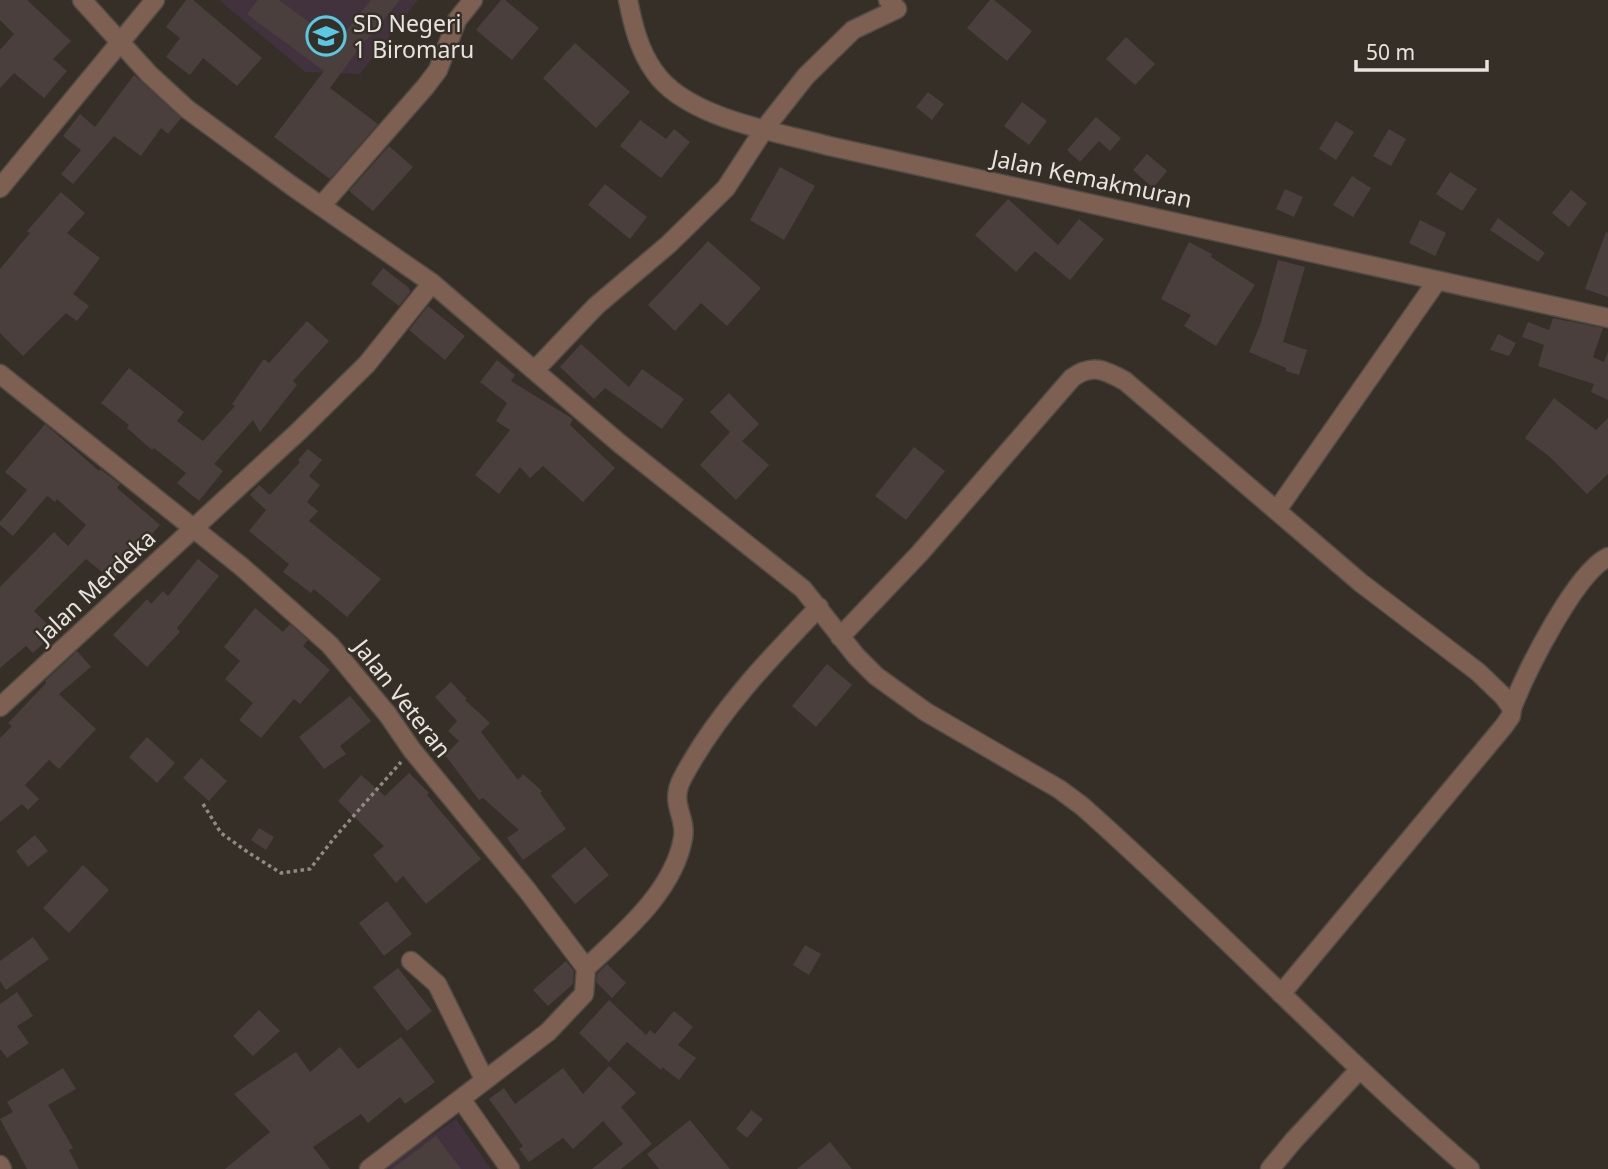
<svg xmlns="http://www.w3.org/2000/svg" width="1608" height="1169" viewBox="0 0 1608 1169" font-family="'Noto Sans',sans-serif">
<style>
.education{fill:#42323e}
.building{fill:#4b3f3d}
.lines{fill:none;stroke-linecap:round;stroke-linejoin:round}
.street-casing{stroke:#514c44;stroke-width:21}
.path{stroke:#8f8a83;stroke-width:3.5;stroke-dasharray:3.5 3.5;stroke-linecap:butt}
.street{stroke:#7d6052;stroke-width:18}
.labels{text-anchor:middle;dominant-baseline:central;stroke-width:5;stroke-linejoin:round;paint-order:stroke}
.poi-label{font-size:23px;fill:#e7e3dd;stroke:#352f27;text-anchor:start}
.street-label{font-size:23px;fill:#e7e3dd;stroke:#352f27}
</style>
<rect width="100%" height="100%" fill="#352f27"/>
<path class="education" d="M219 0H418L360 74 305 72Z
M456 1119 491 1169H382Z"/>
<path class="building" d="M0 0H27L71 41 53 59 67 71 44 98 14 73 0 88V50L14 34 0 20Z
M186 0H193L262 58 237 86 203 58 190 75 166 57 180 38 166 27Z
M258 0H279L332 39 340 28 345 32 371 0H400L367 40 366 39 330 88 378 124 330 179 274 137 324 71 247 14Z
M501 0H505L539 28 512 60 476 30Z
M990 0H994L1032 31 1007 61 967 28Z
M1126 37 1155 64 1135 85 1106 59Z
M575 43 630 92 596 128 543 78Z
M134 75 181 118 168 134 161 128 141 156 114 136 73 184 61 174 81 150 63 136 80 114 95 127Z
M928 92 944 104 932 120 916 107Z
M1022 102 1047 121 1029 145 1004 126Z
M1096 117 1121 138 1110 151 1099 141 1080 162 1067 150Z
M640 120 666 139 674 129 690 142 661 178 620 146Z
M1336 121 1354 132 1336 160 1319 149Z
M1389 129 1406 139 1391 166 1373 156Z
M389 146 413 167 373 211 349 191Z
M1147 154 1167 171 1153 188 1133 170Z
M780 167 815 186 784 240 750 220Z
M1450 172 1477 189 1462 211 1436 194Z
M1352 176 1371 188 1353 217 1333 205Z
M605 184 647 217 630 239 588 205Z
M1285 189 1303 197 1294 217 1276 209Z
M1571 190 1587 203 1569 227 1552 213Z
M61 192 85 213 67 233 100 258 73 294 89 306 77 321 66 313 23 356 0 333V269L30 233 27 231Z
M1008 199 1058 245 1079 219 1104 239 1070 280 1035 251 1016 272 975 235Z
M1498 218 1545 253 1538 262 1490 230Z
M1420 220 1446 233 1435 256 1409 243Z
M1606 232 1608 233V297L1585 289Z
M708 241 761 288 727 326 701 303 675 331 648 305Z
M1189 242 1212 254 1211 257 1255 285 1216 346 1184 326 1191 315 1161 299Z
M1278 260 1305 267 1283 342 1307 350 1299 375 1286 371V368L1249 352 1260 325Z
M383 268 409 288 410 292 399 306 371 284Z
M428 306 465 336 445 360 409 330Z
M1553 318 1603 328 1593 357 1604 362 1608 352V400L1591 392 1594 384 1538 366 1544 345 1522 337 1528 322 1549 330Z
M307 321 329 341 293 381 297 385 260 432 253 420 214 464 223 471 199 501 177 483 186 473 154 448 152 450 127 428 129 425 101 403 129 368 184 412 177 421 203 441 235 406 232 404 264 359 269 363Z
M1498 334 1516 343 1509 356 1490 350Z
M581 344 629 387 642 369 684 399 662 429 605 388 594 399 560 367Z
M497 360 515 375 511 381 573 419 570 425 615 468 583 502 543 466 530 478 520 467 499 494 475 475 510 430 496 421 507 403 480 382Z
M729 393 759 424 742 441 769 465 736 500 700 465 730 432 710 412Z
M1554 398 1596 430 1608 418V474L1587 494 1550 457 1525 438Z
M45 424 99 471 100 469 120 484 117 488 160 525 112 580 86 559 34 611 55 632 33 653 26 646 0 668V587L54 532 68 546 86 525 57 499 55 502 47 496 13 536 0 525V522L27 490 5 472Z
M914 447 945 471 906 520 875 496Z
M308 449 322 460 309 476 320 485 307 502 318 511 309 521 381 579 347 617 314 589 311 593 283 572 289 564 249 531 266 510 250 495 259 485 270 495 300 462 298 460Z
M198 559 219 576 177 628 180 632 147 667 113 635 147 599 151 604 163 591 168 596Z
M255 608 283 632 290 624 308 640 303 646 330 670 300 704 294 699 261 738 239 720 253 703 225 679 240 661 224 647Z
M77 651 91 667 59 694 96 729 59 769 49 760 25 785 39 799 28 810 22 804 0 822V738L12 726 8 723 46 683 45 681Z
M827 664 852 685 816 727 792 706Z
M451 682 467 699 465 700 490 723 481 732 518 780 523 774 542 791 540 793 566 829 523 860 507 838 519 830 483 798 479 800 445 755 459 741 448 731 457 721 435 697Z
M350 696 371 721 340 746 346 754 324 769 299 737Z
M147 737 175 763 157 783 129 757Z
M201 758 227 781 209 801 183 778Z
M409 773 429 793 427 795 481 859 426 904 403 876 396 883 373 855 384 846 338 801 361 775 385 796Z
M259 828 274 837 266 850 251 840Z
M35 835 48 851 28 867 16 851Z
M585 847 609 875 575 904 551 876Z
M83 865 109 890 69 933 43 908Z
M387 901 412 934 384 956 359 923Z
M33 937 49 959 6 990 0 981V961Z
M805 945 821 954 809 975 793 965Z
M566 961 574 971 573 984 548 1006 533 990Z
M607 964 626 983 612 998 596 982 597 974Z
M398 968 432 1011 407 1031 373 987Z
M17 992 33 1016 17 1026 29 1043 7 1058 0 1049V1004Z
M609 1000 646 1035 650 1030 655 1034 674 1011 693 1027 678 1045 696 1058 679 1080 662 1067 661 1070 627 1042 609 1062 579 1033Z
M259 1010 280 1031 253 1056 233 1036Z
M401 1037 435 1082 405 1104 400 1097 368 1123 361 1114 313 1147 330 1169H225L270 1132 234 1094 296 1052 310 1072 340 1047 358 1069Z
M609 1066 636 1093 621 1107 652 1144 621 1169H592L623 1144 603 1121 573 1149 563 1138 529 1162 519 1149 523 1146 489 1099 504 1088 515 1104 563 1068 583 1094Z
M63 1068 76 1089 48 1105 73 1148 69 1150 79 1169H27L0 1119 13 1112 7 1102Z
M751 1110 763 1119 747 1138 736 1129Z
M690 1120 730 1169H659L647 1154Z
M436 1136 461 1169H392Z
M830 1142 852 1169H797Z"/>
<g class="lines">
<g class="street-casing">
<path id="street" d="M82 0 149 74 187 109 292 186 432 283 619 443 803 589 856 656 876 676 926 712 1059 789 1082 806C1215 924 1336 1053 1470 1169
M628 0C633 25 639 50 654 71 685 118 777 132 829 146L1608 318
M0 188 155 0
M321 206 426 86 438 70 457 20 473 0
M535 370 596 306 669 244 726 188 765 128 806 76 853 30 897 9 888 0
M0 374 242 567 330 645 388 715 412 750 527 890 586 968 584 994 548 1032 369 1169
M1277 510 1437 281
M840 637 920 553 1072 378C1092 363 1105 370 1125 381L1361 583 1478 672 1503 696 1512 708 1511 716 1504 726 1281 994
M0 707 298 432 367 364 432 283
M1512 708C1526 672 1575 573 1608 557
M411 961 437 984 484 1079
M586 968C622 934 674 891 683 838 687 815 668 804 683 777 717 713 769 659 819 607
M461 1099 510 1169
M0 1165 2 1169
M1270 1169 1294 1140 1359 1070"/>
</g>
<path class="path" d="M203 804 221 833 249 853 281 873 310 869 335 837 401 762"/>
<use href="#street" class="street"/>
</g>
<defs>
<g id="school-ring" transform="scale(2.0125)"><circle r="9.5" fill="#352f27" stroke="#58c8e4" stroke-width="1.5"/><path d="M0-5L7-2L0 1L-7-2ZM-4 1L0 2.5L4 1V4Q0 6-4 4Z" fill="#58c8e4"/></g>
</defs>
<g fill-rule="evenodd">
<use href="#school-ring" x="326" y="36"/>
</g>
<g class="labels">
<g class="poi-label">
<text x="353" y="23">SD Negeri<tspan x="353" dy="26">1 Biromaru</tspan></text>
</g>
<g class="street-label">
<text transform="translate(1092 178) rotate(12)">Jalan Kemakmuran</text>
<text transform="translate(95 586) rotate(-43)">Jalan Merdeka</text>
<text transform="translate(403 698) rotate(52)">Jalan Veteran</text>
</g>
</g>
<path d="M1356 60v10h131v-10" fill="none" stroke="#e7e3dd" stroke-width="3.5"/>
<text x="1366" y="60" font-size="21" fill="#e7e3dd" stroke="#352f27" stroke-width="5" paint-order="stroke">50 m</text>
</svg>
